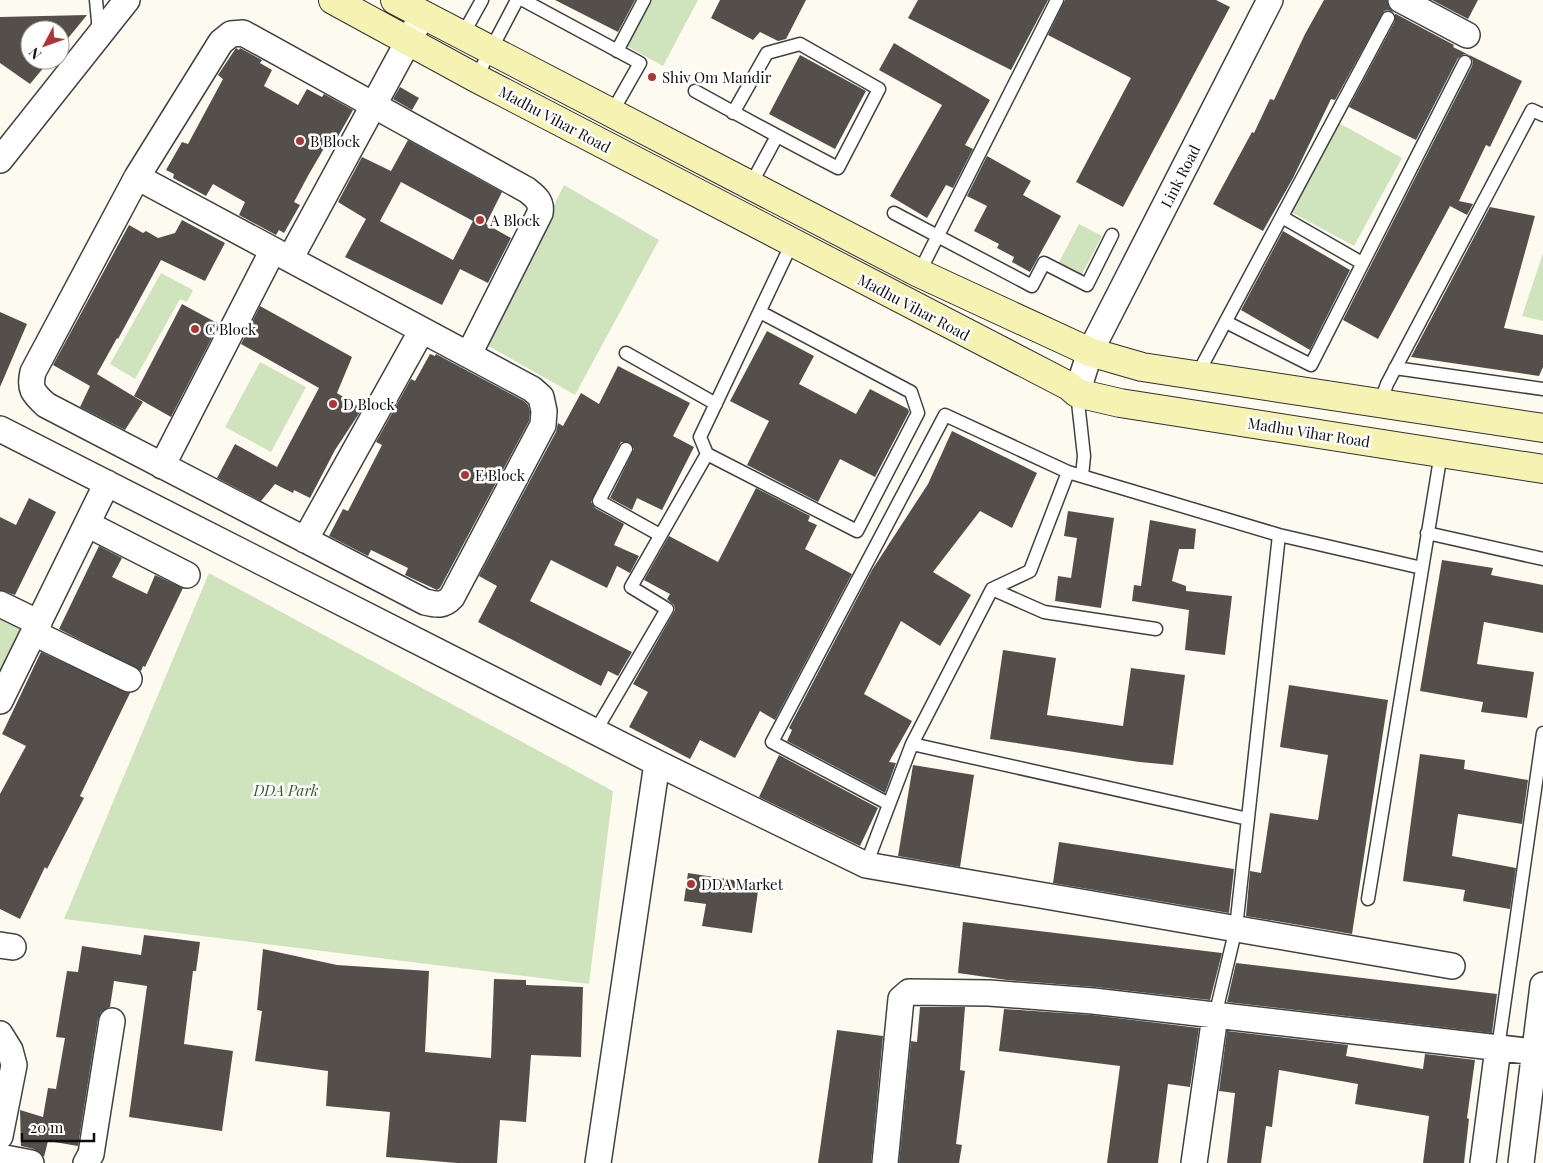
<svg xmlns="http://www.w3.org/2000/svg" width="1543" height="1163" viewBox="0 0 1543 1163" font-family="'Playfair Display',serif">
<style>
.green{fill:#cfe4bd}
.building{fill:#554f4b;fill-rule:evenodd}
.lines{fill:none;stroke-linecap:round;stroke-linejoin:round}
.lane-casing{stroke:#414141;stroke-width:15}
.street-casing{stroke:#414141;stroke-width:28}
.secondary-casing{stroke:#303030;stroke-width:30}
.lane{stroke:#fff;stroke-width:12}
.street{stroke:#fff;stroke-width:25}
.secondary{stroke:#f6f2b2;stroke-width:28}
.poi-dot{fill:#ae3535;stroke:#fff;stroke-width:2}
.labels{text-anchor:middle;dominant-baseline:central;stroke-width:5;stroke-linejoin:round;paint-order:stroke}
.poi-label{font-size:15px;fill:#0e0e0e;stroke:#fff;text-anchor:start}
.street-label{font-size:15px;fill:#0e0e0e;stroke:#fff}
.park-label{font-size:15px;font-style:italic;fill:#2e5e25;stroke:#fff}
</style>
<rect width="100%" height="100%" fill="#fdfbf0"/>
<path class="green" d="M646 0H698L663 66 623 44Z
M1339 123 1402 158 1354 246 1291 212Z
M564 185 659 240 575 395 485 344Z
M1079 224 1102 236 1080 278 1057 266Z
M1543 253V321L1522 316Z
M161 273 193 290 187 302 180 299 135 379 110 364Z
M260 362 306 387 271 452 225 427Z
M209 573 613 791 589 984 64 919Z
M0 619 23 631 0 675Z"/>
<path class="building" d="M555 0H635L618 32Z
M720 0H806L786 39 778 41 760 32 753 40 711 18Z
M918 0H1048L1011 70 908 18Z
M1065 0H1216L1230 7 1123 207 1076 182 1131 78 1048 35Z
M1324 0H1387L1389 7 1394 13 1454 45 1453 47 1522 81 1490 147 1486 145 1459 201 1473 204 1467 215 1450 206 1378 339 1343 320 1472 66 1473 61 1469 55 1464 54 1458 58 1416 140 1349 107 1395 21V13L1388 10 1384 11 1335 100 1331 99 1293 178 1263 231 1213 204 1252 132 1254 133 1270 99 1274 100 1305 34Z
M1432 0H1478L1468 19Z
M87 15 60 48V30H30V60H50L30 84 0 63V17Z
M894 43 990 100 965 145 973 149 953 188 946 185 927 218 890 196 942 105 879 70Z
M236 48 239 50 240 48 262 60 260 63 272 70 264 86 298 105 307 89 322 97 324 94 353 110 336 140 330 138 309 174 294 202 300 205 284 233 279 230 276 235 239 215 245 202 213 184 206 196 173 178 174 174 166 170 182 142 188 144 223 79 218 75Z
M800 55 866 91 835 149 769 114Z
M400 87 419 98 412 110 393 99Z
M408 140 502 192 486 224 511 238 488 283 460 269 442 305 345 257 366 219 338 202 362 157 391 171ZM401 182 473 221 453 260 380 221Z
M987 156 1031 181 1023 195 1061 216 1030 272 1012 262 1014 257 997 248 999 244 974 231 987 206 967 196Z
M1490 207 1535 216 1504 328 1543 335V367L1539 376 1411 357Z
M182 220 225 243 205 281 161 260 118 339 117 338 97 374 143 402 125 430 80 407 90 386 53 365 129 225 143 233 146 231 158 238 175 233Z
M1283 231 1350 270 1310 350 1241 310Z
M182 304 219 324 171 417 134 396Z
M260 306 352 357 337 393 362 409 335 450 310 498 294 490 293 493 275 484 261 501 217 478 235 444 277 467 319 388 241 344Z
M0 312 27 324 0 387Z
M767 331 814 356 799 384 856 414 870 389 908 409 909 412 875 477 840 459 818 502 747 465 769 421 730 401Z
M430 354 435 356 436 354 524 401 528 405 530 412 529 421 440 588 437 590 405 575 408 568 371 550 368 556 329 536 343 509 348 511 382 445 376 442 411 379 415 381Z
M618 366 690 403 673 436 694 447 662 510 637 498 632 510 610 498 634 449 629 442H621L591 502 595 508 624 524 614 545 639 556 630 573 617 566 607 588 551 560 530 601 632 652 618 676 608 671 601 686 478 622 497 586 479 576 556 432 558 423 563 426 581 393 599 404Z
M952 431 1037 473 1012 528 980 511 933 572 971 595 940 646 901 621 864 694 912 721 889 762 896 763 885 793 787 741 792 730 789 728 872 570 928 484Z
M756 488 810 516 808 521 817 525 805 549 852 574 775 720 760 711 735 758 700 740 690 759 629 727 648 692 633 684 675 610 674 605 667 599 670 594 644 580 669 536 718 562Z
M29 498 56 512 15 595 0 590V517L16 525Z
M1068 511 1114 518 1101 608 1055 601 1058 576 1071 578 1077 538 1064 536Z
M1150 520 1196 529 1194 549H1179L1172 581 1186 586V591L1232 596 1225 655 1185 650 1189 610 1132 601 1134 585 1141 586Z
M99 546 122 558 112 577 147 594 155 575 183 588 145 667 143 666 141 671 59 629Z
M1442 560 1493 568 1491 575 1543 585V633L1484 622 1477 664 1534 672 1527 718 1481 712 1483 702 1420 691Z
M1003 650 1056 658 1047 715 1123 726 1131 668 1185 675 1173 765 1139 762 990 739Z
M41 652 130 693 80 796 84 798 47 869 45 867 20 919 0 909V794L26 746 2 734Z
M1289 685 1388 700 1352 934 1246 916 1250 871 1261 873 1270 813 1318 820 1328 755 1280 747Z
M1420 754 1465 760 1464 769 1528 780 1522 824 1458 814 1452 856 1516 868 1510 909 1463 901 1465 890 1403 881Z
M779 755 878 808 860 846 759 797Z
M913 765 974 775 960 867 898 856Z
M1059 842 1234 869 1229 913 1053 883Z
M688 873 759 884 752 933 702 926 706 904 684 901Z
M963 922 1222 953 1210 1000 1095 987 1007 980 958 973Z
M144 935 200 942 196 971H193L184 1044 233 1051 222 1131 129 1117 147 986 114 981 110 1007 101 1012 98 1019 78 1146 48 1141 44 1157 34 1149 21 1146 20 1110 43 1117 48 1088 56 1089 65 1038 56 1037 67 971 78 972 82 946 141 955Z
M263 949 337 965 429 971 425 1052 491 1058 494 979 526 980V985L583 987 581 1057 531 1055 526 1122 500 1120 497 1163H457L386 1157 390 1112 326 1106 328 1071 255 1061 262 1011 257 1010Z
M1236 963 1497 994 1492 1033 1227 1002Z
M920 1007H965L960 1070 965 1071 956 1144 962 1145 959 1163H899L911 1041 917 1042Z
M1004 1009 1092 1015 1199 1028 1190 1087 1168 1084 1158 1163H1107L1120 1066 999 1051Z
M837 1030 883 1036 871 1163H818Z
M1227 1031 1348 1045 1346 1056 1423 1069 1425 1054 1475 1060 1467 1118 1469 1119 1464 1163H1423L1429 1116 1355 1104 1358 1084 1279 1070 1272 1127 1266 1126 1261 1163H1227L1235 1093 1219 1091Z"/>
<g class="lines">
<g class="lane-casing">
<path id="lane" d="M96 0 99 32
M523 0 640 63 611 114
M462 36 482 0
M617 51 644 0
M476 78 517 0
M695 91C742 117 790 143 838 168L879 89 800 44 767 53 733 113
M750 186 777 136
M894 213 1032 286 1044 263 1087 285 1112 235
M1282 217 1362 263
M919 273 1057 0
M1226 322 1311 365 1465 62
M626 353 716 404
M1395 368 1543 389
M1197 375 1388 18
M1077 393 1084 456 1082 476
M1380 403 1387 384 1532 110 1543 115
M626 449 599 501 660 535
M707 454 857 531 918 413 911 392 760 312
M1427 533 1543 559
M992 589 1044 612 1156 629
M595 732 667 609 631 587 707 454 700 437 792 243
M912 744 1248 819
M889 804 772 742 945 415 1068 472
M866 865 912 744 992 589 1030 571 1068 472 1279 535 1422 568
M1368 899 1441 453
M1215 1016 1236 928 1279 535
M1498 1048 1543 733"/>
</g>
<g class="street-casing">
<path id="street" d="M1401 0 1467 35
M0 160 127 0
M137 177 532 389 541 397 544 411 543 425 452 597C444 606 437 605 425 602L46 405C33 393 29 389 33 372L137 177 221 42 231 34 243 33 527 190C536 197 542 202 540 213L469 354
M290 259 423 14
M1077 393 1090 352 1270 0
M0 429 657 763 866 865 1452 966
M162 466 273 250
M87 524 187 575
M305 540 422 330
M0 604 39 623
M34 633 129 679
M0 701 107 483
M0 945 13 947
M0 1034 10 1050 14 1065 0 1136
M0 1157 31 1163
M86 1163 91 1154 112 1021
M598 1163 657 763
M885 1163 901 999 909 992 989 993 1093 1001 1535 1052
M1194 1163 1215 1016
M1483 1163 1498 1048
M1521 1163 1543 985"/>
</g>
<g class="secondary-casing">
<path id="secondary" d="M333 0 476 78 1069 386 1077 393 1120 403 1543 469
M395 0 919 273 1090 352 1142 367 1543 428"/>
</g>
<use href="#lane" class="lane"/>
<use href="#street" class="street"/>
<use href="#secondary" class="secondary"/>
</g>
<g class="poi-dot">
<circle cx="652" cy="77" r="5"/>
<circle cx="300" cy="141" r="5"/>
<circle cx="480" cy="220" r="5"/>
<circle cx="195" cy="329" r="5"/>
<circle cx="333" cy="404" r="5"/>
<circle cx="465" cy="475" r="5"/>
<circle cx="691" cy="884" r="5"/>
</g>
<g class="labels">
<g class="poi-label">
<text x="662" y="77">Shiv Om Mandir</text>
<text x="310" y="141">B Block</text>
<text x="490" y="220">A Block</text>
<text x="205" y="329">C Block</text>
<text x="343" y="404">D Block</text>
<text x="475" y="475">E Block</text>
<text x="701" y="884">DDA Market</text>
</g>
<g class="street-label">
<text transform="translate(555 119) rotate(28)">Madhu Vihar Road</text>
<text transform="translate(1180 176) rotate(-63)">Link Road</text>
<text transform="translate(914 307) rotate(28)">Madhu Vihar Road</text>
<text transform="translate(1309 432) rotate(9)">Madhu Vihar Road</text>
</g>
<g class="park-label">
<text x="286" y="790">DDA Park</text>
</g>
</g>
<g transform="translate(45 45) rotate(229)"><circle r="24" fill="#ffffff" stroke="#9f9f9f"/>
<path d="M0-4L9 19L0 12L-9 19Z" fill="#ae3535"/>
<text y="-8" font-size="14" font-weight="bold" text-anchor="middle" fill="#0e0e0e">N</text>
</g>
<path d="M22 1133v8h72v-8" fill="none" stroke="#0e0e0e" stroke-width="2.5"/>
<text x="30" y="1133" font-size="15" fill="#0e0e0e" stroke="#ffffff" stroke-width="4" paint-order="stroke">20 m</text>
</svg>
